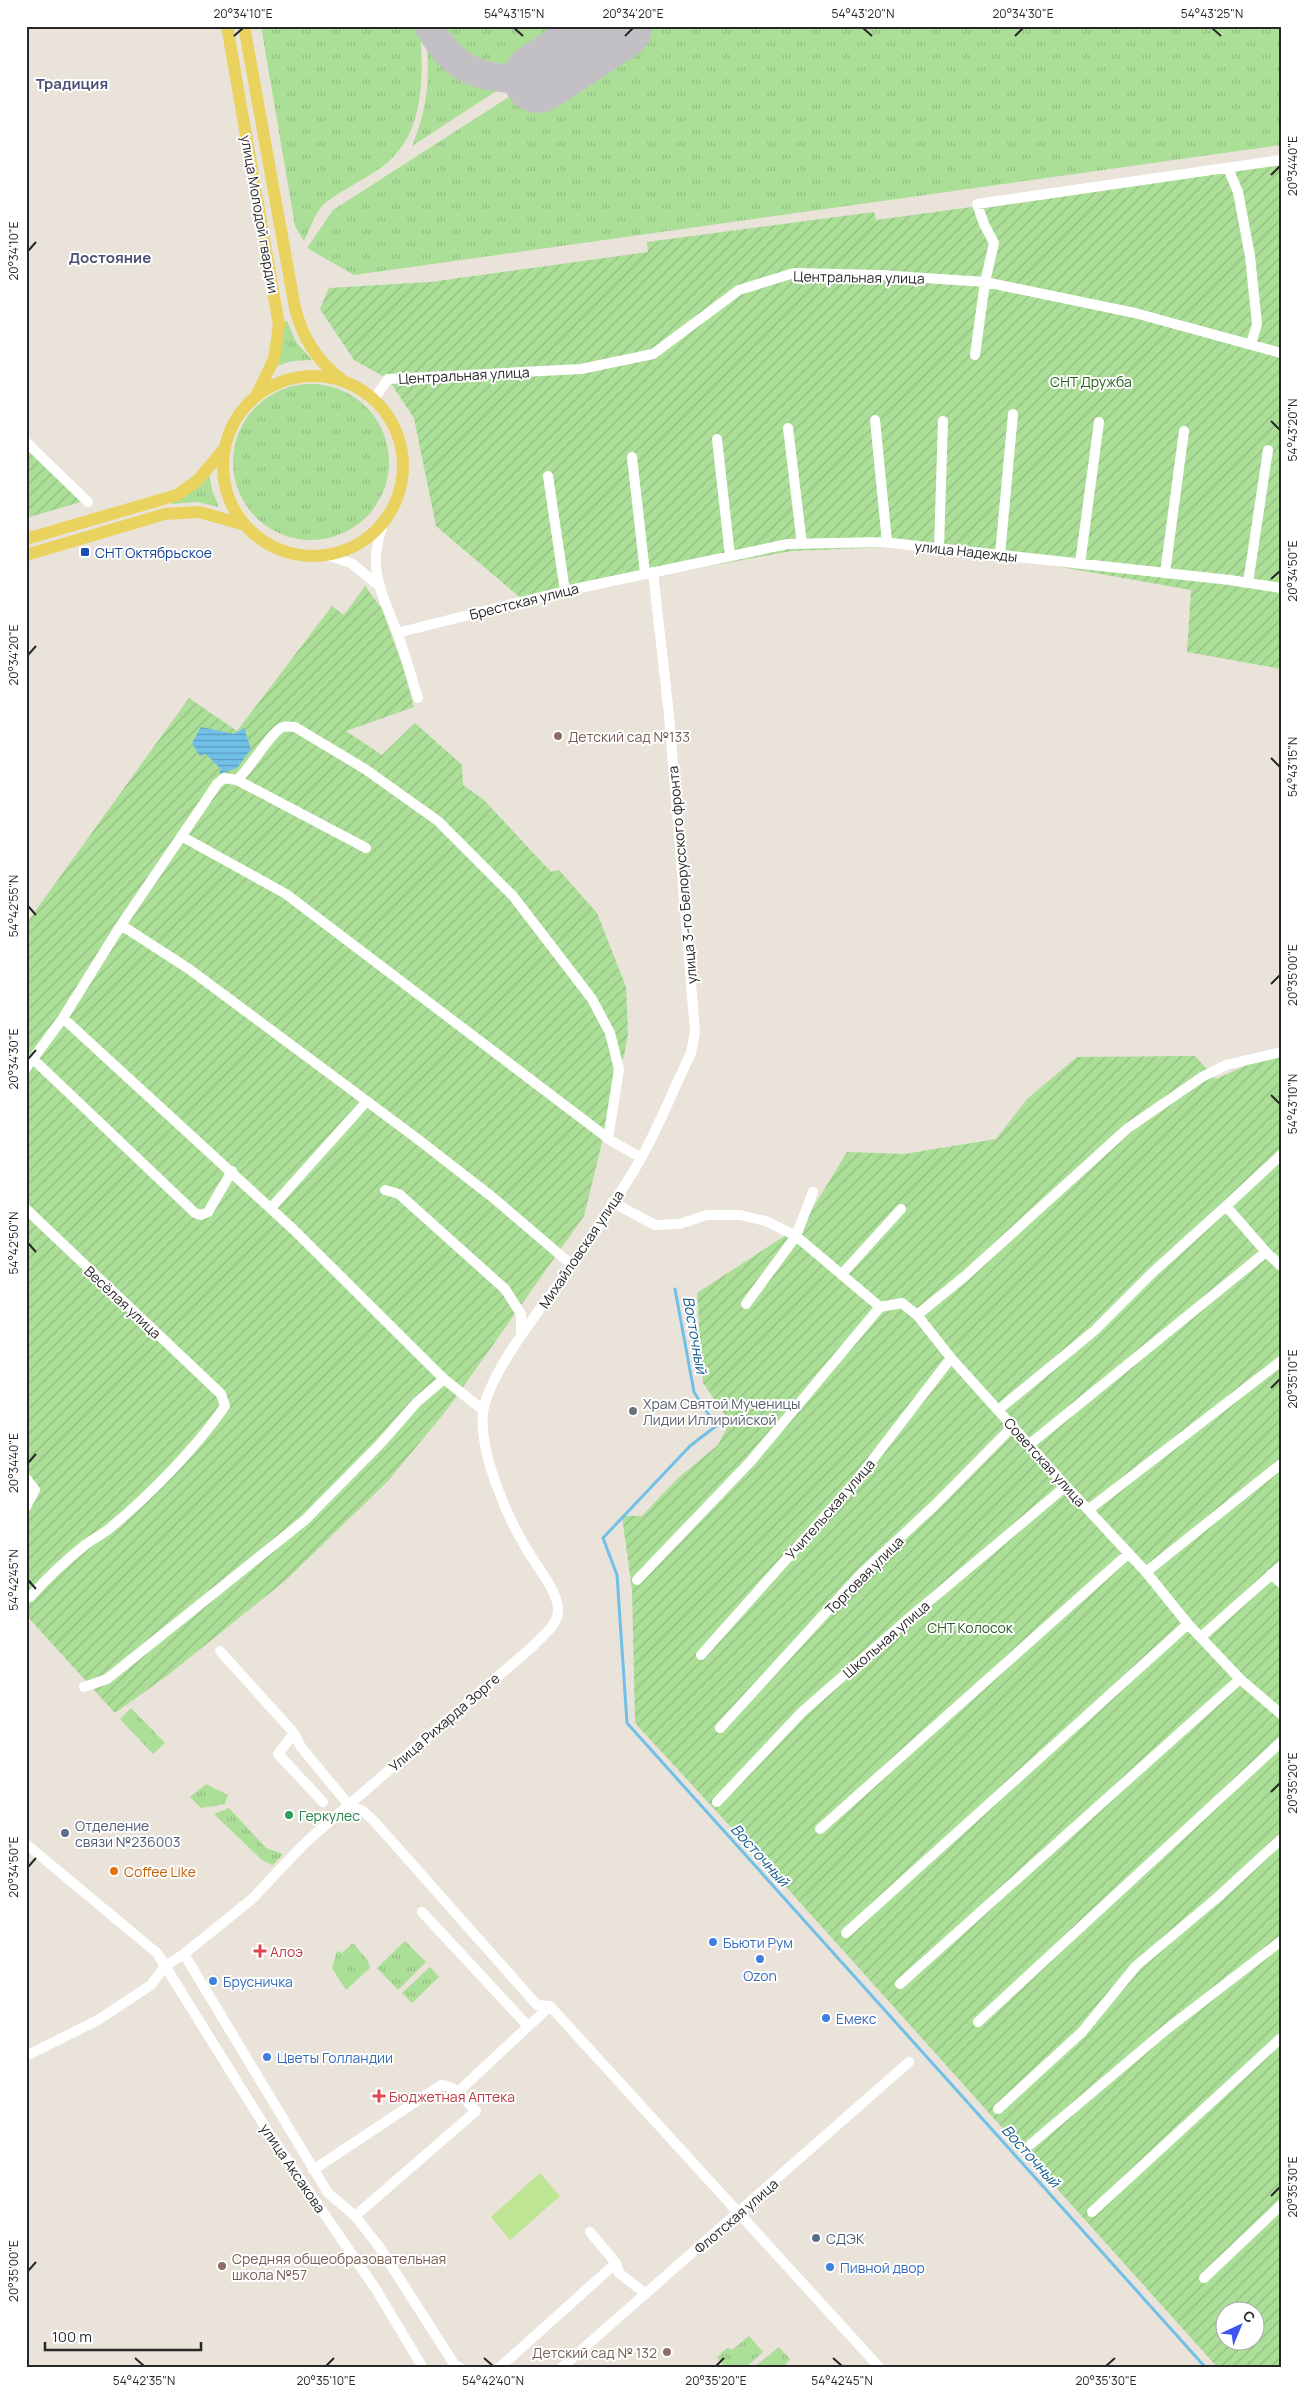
<svg xmlns="http://www.w3.org/2000/svg" width="1307" height="2394" viewBox="0 0 1307 2394" font-family="Manrope,sans-serif">
<style>
.grass{fill:url(#grass-tufts)}
.garden{fill:url(#garden-furrows);fill-rule:evenodd}
.pitch{fill:#bde593}
.water{fill:url(#water-rules)}
.lines{fill:none;stroke-linecap:round;stroke-linejoin:round}
.stream{stroke:#70c0e8;stroke-width:3}
.taxiway{stroke:#c2c0c5;stroke-width:29}
.runway{stroke:#c2c0c5;stroke-width:70}
.minor{stroke:#fff;stroke-width:10}
.major{stroke:#e9d25e;stroke-width:12}
.ticks{fill:none;stroke:#272727;stroke-width:2}
.transit-dot{fill:#1a4fb4;stroke:#fff;stroke-width:2}
.education-dot{fill:#8d6e63;stroke:#fff;stroke-width:2}
.worship-dot{fill:#6b7280;stroke:#fff;stroke-width:2}
.leisure-dot{fill:#2e9e5b;stroke:#fff;stroke-width:2}
.service-dot{fill:#5c6f8a;stroke:#fff;stroke-width:2}
.food-dot{fill:#e8710a;stroke:#fff;stroke-width:2}
.shop-dot{fill:#3f7fe0;stroke:#fff;stroke-width:2}
.health-dot{fill:#e0444e;stroke:#fff;stroke-width:2}
.labels{text-anchor:middle;dominant-baseline:central;stroke-width:4;stroke-linejoin:round;paint-order:stroke}
.street-label{font-size:14px;fill:#272727;stroke:#fff}
.park-label{font-size:14px;fill:#265f1c;stroke:#fff}
.transit-label{font-size:14px;fill:#164399;stroke:#fff;text-anchor:start}
.education-label{font-size:14px;fill:#785e54;stroke:#fff;text-anchor:start}
.worship-label{font-size:14px;fill:#5b616d;stroke:#fff;text-anchor:start}
.leisure-label{font-size:14px;fill:#27864d;stroke:#fff;text-anchor:start}
.service-label{font-size:14px;fill:#4e5e75;stroke:#fff;text-anchor:start}
.food-label{font-size:14px;fill:#c56008;stroke:#fff;text-anchor:start}
.shop-label{font-size:14px;fill:#366cbe;stroke:#fff;text-anchor:start}
.health-label{font-size:14px;fill:#be3a42;stroke:#fff;text-anchor:start}
.neighbourhood-label{font-size:15px;font-weight:bold;fill:#4a4f75;stroke:#fff}
.water-label{font-size:15px;font-style:italic;fill:#135c8f;stroke:#fff}
.neatline{fill:none;stroke:#272727;stroke-width:2}
.ticks-label{font-size:12px;text-anchor:middle;fill:#272727}
</style>
<defs>
<pattern id="grass-tufts" width="24" height="20" patternUnits="userSpaceOnUse" patternTransform="scale(1.25)"><rect width="24" height="20" fill="#abde97"/><path d="M3 7l-1-3M5 7V3M7 7l1-3M15 17l-1-3M17 17v-4M19 17l1-3" fill="none" stroke="#93be82"/></pattern>
<pattern id="garden-furrows" width="10" height="10" patternUnits="userSpaceOnUse" patternTransform="scale(1.25)"><rect width="10" height="10" fill="#abde97"/><path d="M-1 1l2-2M0 10L10 0M9 11l2-2" fill="none" stroke="#93be82"/></pattern>
<pattern id="water-rules" width="6" height="5" patternUnits="userSpaceOnUse" patternTransform="scale(1.25)"><rect width="6" height="5" fill="#70c0e8"/><path d="M0 2.5h6" fill="none" stroke="#5c9cbc"/></pattern>
</defs>
<rect width="100%" height="100%" fill="#e9e3d9"/>
<path class="grass" d="M261 26H420C423 72 426 129 388 162 370 178 337 191 321 207 314 216 309 231 304 241L295 226Z
M435 26H596C574 41 533 75 506 76 491 76 475 70 463 62 451 54 438 41 435 26Z
M619 26H1281V145L354 275 307 248 333 210Z
M426 37C450 71 462 81 504 86L412 146C428 107 430 78 426 37Z
M287 321 296 342 312 360 292 361 274 367 283 322Z
M233 462a78 78 0 1 1 156 0a78 78 0 1 1-156 0Z
M209 472 212 490 219 507 197 502 172 504 171 500Z
M131 1708 165 1743 153 1754 120 1719Z
M206 1784 228 1795 225 1804 201 1808 190 1797Z
M229 1808 266 1848 283 1854 273 1865 263 1861 214 1814Z
M405 1941 426 1962 398 1990 377 1968Z
M353 1943 368 1961 370 1968 346 1990 332 1968 337 1951 342 1953Z
M430 1967 439 1977 412 2003 402 1993Z
M749 2336 763 2352 745 2368H725L717 2357 727 2348 732 2350Z
M779 2347 790 2359 783 2368H753Z"/>
<path class="garden" d="M1281 165V669L1187 652 1191 590 936 545 792 551 523 600 436 526 414 418 388 379 354 360 320 309 329 288 430 282 648 252 647 242 874 212 876 220Z
M26 442 84 501 26 518Z
M365 586 382 609 403 667 414 707 346 731 382 755 415 723 462 765 463 785 484 800 551 872 559 870 597 913 626 987 628 1034 624 1056 614 1081 604 1134 584 1216 449 1407 388 1481 286 1580 168 1675 115 1713 26 1615V924L189 698 237 731 332 606 344 615Z
M1281 1050V2368H1218L787 1888 635 1723 632 1590 622 1516H642L678 1478 718 1445 730 1422 703 1383 697 1293 803 1224 847 1152 904 1154 996 1139 1027 1099 1077 1057 1195 1056 1216 1079ZM1224 2312H1254V2342H1224Z"/>
<path class="pitch" d="M540 2173 560 2196 510 2240 491 2217Z"/>
<path class="water" d="M201 727 234 734 244 728 251 749 237 768 219 774 221 769 206 754 200 756 192 743Z"/>
<g class="lines">
<path class="stream" d="M675 1289 694 1392 716 1426 690 1446 603 1538 617 1575 627 1723 1206 2368"/>
<path class="taxiway" d="M429 26C454 74 488 82 538 78"/>
<path class="runway" d="M538 78 617 26"/>
<path class="minor" d="M1228 168 1238 192 1250 256 1257 324 1251 344
M975 355 985 282 994 243 984 224 977 204 1281 160
M374 399 388 379 581 369 653 354 739 290 794 273 881 275 985 282 1135 313 1281 353
M875 420 887 542
M788 428 802 544
M717 439 730 556
M26 442 88 502
M632 457 645 573
M548 476 565 591
M384 522C366 567 381 591 397 632 405 654 411 676 418 698
M939 548 943 421
M327 555 351 563 377 584
M1000 555 1013 414
M1080 564 1099 422
M1165 573 1184 431
M1248 583 1268 450
M397 633 565 591 788 544 882 542 1230 580 1281 588
M237 780 366 848
M183 837 286 894 613 1142 640 1157
M121 925 189 969 415 1137 491 1196 572 1265
M63 1018 294 1230 444 1379 483 1410
M33 1059 195 1213 201 1215 208 1212 232 1171
M26 1068 63 1018 121 925 217 784 224 778 237 780C250 769 272 730 283 727 286 726 292 727 295 727L365 769 438 821 513 896 592 999 610 1033 619 1069 608 1139
M385 1190 399 1194 505 1289 521 1314V1336
M612 1202 655 1225 679 1224 707 1215H740L766 1221 796 1236 880 1307 902 1303 917 1315 951 1358 1066 1486 1146 1572 1188 1624 1240 1679 1281 1714
M1226 1206 1281 1155
M271 1208 367 1101
M26 1209 221 1394 225 1406C196 1448 150 1495 110 1528 103 1534 93 1539 85 1545 65 1561 47 1578 30 1597
M842 1274 901 1209
M746 1304 796 1236 813 1192
M917 1315 964 1277 1128 1128 1202 1077 1226 1065 1281 1052
M998 1410 1094 1331 1152 1273 1226 1206 1266 1252
M1030 1444 1266 1252 1280 1265
M26 1478 35 1490 26 1507
M1088 1510 1281 1361
M1146 1572 1281 1464
M1271 1574 1281 1583
M637 1580 750 1462 880 1307
M1201 1637 1281 1566
M220 1651 294 1733 301 1747 348 1804 363 1811 374 1821 537 2005 550 2006 880 2368
M701 1655 857 1480 951 1358
M84 1687 107 1679 305 1520 381 1443 417 1402 444 1379
M720 1728 860 1575 936 1504 1013 1426
M294 1733 278 1754 323 1802
M717 1802 802 1712 908 1619 1066 1486
M820 1829 1128 1554
M26 1844 157 1953 267 2130 377 2291 423 2368
M422 1912 528 2026
M846 1933 1188 1624
M184 1954 328 2193 355 2216 378 2245 454 2364 461 2368
M900 1984 1240 1679
M978 2022 1281 1742
M26 2056 98 2020 151 1985 165 1966 184 1954 252 1899 303 1845 330 1821 532 1647C541 1637 558 1625 558 1611 559 1592 536 1566 526 1548 506 1515 479 1451 483 1413 488 1372 546 1302 571 1267 593 1237 613 1204 633 1172 656 1135 672 1092 691 1053L695 1032 669 715 653 572
M459 2091 550 2006
M998 2109 1082 2032 1136 1966 1218 1897 1281 1839
M1031 2144 1167 2029 1281 1941
M313 2170 441 2085C458 2086 464 2100 476 2111L355 2216
M1092 2212 1281 2038
M616 2263 619 2273 646 2294
M1204 2278 1281 2205
M499 2368 616 2263 590 2232
M561 2368 909 2062"/>
<path class="major" d="M227 26 279 325 274 359 257 394
M244 26 295 308C302 336 317 361 341 379
M223 466a90 90 0 1 1 180 0a90 90 0 1 1-180 0Z
M26 539 177 495 198 480 223 450
M26 555 165 514 199 512 245 525"/>
</g>
<path class="ticks" d="M514 28 523 36M863 28 872 36M1212 28 1221 36M234 36 243 28M625 36 633 28M1015 36 1023 28M1271 175 1280 166M28 251 36 242M1271 421 1280 430M1271 579 1280 571M28 655 36 646M1271 758 1280 767M28 906 36 915M1271 984 1280 975M28 1059 36 1050M1271 1095 1280 1104M28 1243 36 1252M1271 1388 1280 1379M28 1463 36 1454M28 1580 36 1589M1271 1792 1280 1783M28 1867 36 1858M1271 2196 1280 2187M28 2271 36 2262M135 2358 144 2366M484 2358 493 2366M833 2358 842 2366M326 2366 334 2358M716 2366 724 2358M1106 2366 1115 2358"/>
<rect class="transit-dot" x="80" y="547" width="10" height="10" rx="2.5"/>
<g class="education-dot">
<circle cx="558" cy="736" r="5"/>
<circle cx="222" cy="2266" r="5"/>
<circle cx="667" cy="2352" r="5"/>
</g>
<circle class="worship-dot" cx="633" cy="1411" r="5"/>
<circle class="leisure-dot" cx="289" cy="1815" r="5"/>
<g class="service-dot">
<circle cx="65" cy="1833" r="5"/>
<circle cx="816" cy="2238" r="5"/>
</g>
<circle class="food-dot" cx="114" cy="1871" r="5"/>
<g class="shop-dot">
<circle cx="713" cy="1942" r="5"/>
<circle cx="760" cy="1959" r="5"/>
<circle cx="213" cy="1981" r="5"/>
<circle cx="826" cy="2018" r="5"/>
<circle cx="267" cy="2057" r="5"/>
<circle cx="830" cy="2267" r="5"/>
</g>
<g class="health-dot">
<path d="M257.5 1943.5h5v5h5v5h-5v5h-5v-5h-5v-5h5z"/>
<path d="M376.5 2088.5h5v5h5v5h-5v5h-5v-5h-5v-5h5z"/>
</g>
<g class="labels">
<g class="street-label">
<text transform="translate(260 214) rotate(80)">улица Молодой гвардии</text>
<text transform="translate(859 277) rotate(1)">Центральная улица</text>
<text transform="translate(464 375) rotate(-3)">Центральная улица</text>
<text transform="translate(966 551) rotate(6)">улица Надежды</text>
<text transform="translate(524 601) rotate(-14)">Брестская улица</text>
<text transform="translate(682 875) rotate(-95)">улица 3-го Белорусского фронта</text>
<text transform="translate(581 1249) rotate(-56)">Михайловская улица</text>
<text transform="translate(123 1302) rotate(43)">Весёлая улица</text>
<text transform="translate(1045 1462) rotate(48)">Советская улица</text>
<text transform="translate(830 1509) rotate(-49)">Учительская улица</text>
<text transform="translate(864 1575) rotate(-45)">Торговая улица</text>
<text transform="translate(886 1639) rotate(-41)">Школьная улица</text>
<text transform="translate(444 1722) rotate(-41)">Улица Рихарда Зорге</text>
<text transform="translate(293 2168) rotate(56)">улица Аксакова</text>
<text transform="translate(736 2216) rotate(-41)">Флотская улица</text>
</g>
<g class="park-label">
<text x="1091" y="381">СНТ Дружба</text>
<text x="970" y="1627">СНТ Колосок</text>
</g>
<g class="transit-label">
<text x="95" y="552">СНТ Октябрьское</text>
</g>
<g class="education-label">
<text x="568" y="736">Детский сад №133</text>
<text x="232" y="2258">Средняя общеобразовательная<tspan x="232" dy="16">школа №57</tspan></text>
<text x="657" y="2352" text-anchor="end">Детский сад № 132</text>
</g>
<g class="worship-label">
<text x="643" y="1403">Храм Святой Мученицы<tspan x="643" dy="16">Лидии Иллирийской</tspan></text>
</g>
<g class="leisure-label">
<text x="299" y="1815">Геркулес</text>
</g>
<g class="service-label">
<text x="75" y="1825">Отделение<tspan x="75" dy="16">связи №236003</tspan></text>
<text x="826" y="2238">СДЭК</text>
</g>
<g class="food-label">
<text x="124" y="1871">Coffee Like</text>
</g>
<g class="shop-label">
<text x="723" y="1942">Бьюти Рум</text>
<text x="760" y="1975" text-anchor="middle">Ozon</text>
<text x="223" y="1981">Брусничка</text>
<text x="836" y="2018">Емекс</text>
<text x="277" y="2057">Цветы Голландии</text>
<text x="840" y="2267">Пивной двор</text>
</g>
<g class="health-label">
<text x="270" y="1951">Алоэ</text>
<text x="389" y="2096">Бюджетная Аптека</text>
</g>
<g class="neighbourhood-label">
<text x="72" y="83">Традиция</text>
<text x="110" y="257">Достояние</text>
</g>
<g class="water-label">
<text transform="translate(695 1335) rotate(80)">Восточный</text>
<text transform="translate(760 1855) rotate(48)">Восточный</text>
<text transform="translate(1031 2156) rotate(48)">Восточный</text>
</g>
</g>
<rect width="1307" height="2394" fill="none" stroke="#ffffff" stroke-width="55"/>
<g transform="translate(1240 2326) rotate(44)"><circle r="24" fill="#ffffff" stroke="#a9a9a9"/>
<path d="M0-4L9 19L0 12L-9 19Z" fill="#3f54f1"/>
<text y="-8" font-size="14" font-weight="bold" text-anchor="middle" fill="#272727">С</text>
</g>
<path d="M45 2342v8h156v-8" fill="none" stroke="#272727" stroke-width="2.5"/>
<text x="52" y="2342" font-size="15" fill="#272727" stroke="#ffffff" stroke-width="4" paint-order="stroke">100 m</text>
<rect x="28" y="28" width="1252" height="2338" class="neatline"/>
<g class="ticks-label">
<text x="243" y="18">20°34'10"E</text>
<text x="514" y="18">54°43'15"N</text>
<text x="633" y="18">20°34'20"E</text>
<text x="863" y="18">54°43'20"N</text>
<text x="1023" y="18">20°34'30"E</text>
<text x="1212" y="18">54°43'25"N</text>
<text transform="translate(1293 166) rotate(-90)" y="4">20°34'40"E</text>
<text transform="translate(14 251) rotate(-90)" y="4">20°34'10"E</text>
<text transform="translate(1293 430) rotate(-90)" y="4">54°43'20"N</text>
<text transform="translate(1293 571) rotate(-90)" y="4">20°34'50"E</text>
<text transform="translate(14 655) rotate(-90)" y="4">20°34'20"E</text>
<text transform="translate(1293 767) rotate(-90)" y="4">54°43'15"N</text>
<text transform="translate(14 906) rotate(-90)" y="4">54°42'55"N</text>
<text transform="translate(1293 975) rotate(-90)" y="4">20°35'00"E</text>
<text transform="translate(14 1059) rotate(-90)" y="4">20°34'30"E</text>
<text transform="translate(1293 1104) rotate(-90)" y="4">54°43'10"N</text>
<text transform="translate(14 1243) rotate(-90)" y="4">54°42'50"N</text>
<text transform="translate(1293 1379) rotate(-90)" y="4">20°35'10"E</text>
<text transform="translate(14 1463) rotate(-90)" y="4">20°34'40"E</text>
<text transform="translate(14 1580) rotate(-90)" y="4">54°42'45"N</text>
<text transform="translate(1293 1783) rotate(-90)" y="4">20°35'20"E</text>
<text transform="translate(14 1867) rotate(-90)" y="4">20°34'50"E</text>
<text transform="translate(1293 2187) rotate(-90)" y="4">20°35'30"E</text>
<text transform="translate(14 2271) rotate(-90)" y="4">20°35'00"E</text>
<text x="144" y="2385">54°42'35"N</text>
<text x="326" y="2385">20°35'10"E</text>
<text x="493" y="2385">54°42'40"N</text>
<text x="716" y="2385">20°35'20"E</text>
<text x="842" y="2385">54°42'45"N</text>
<text x="1106" y="2385">20°35'30"E</text>
</g>
</svg>
